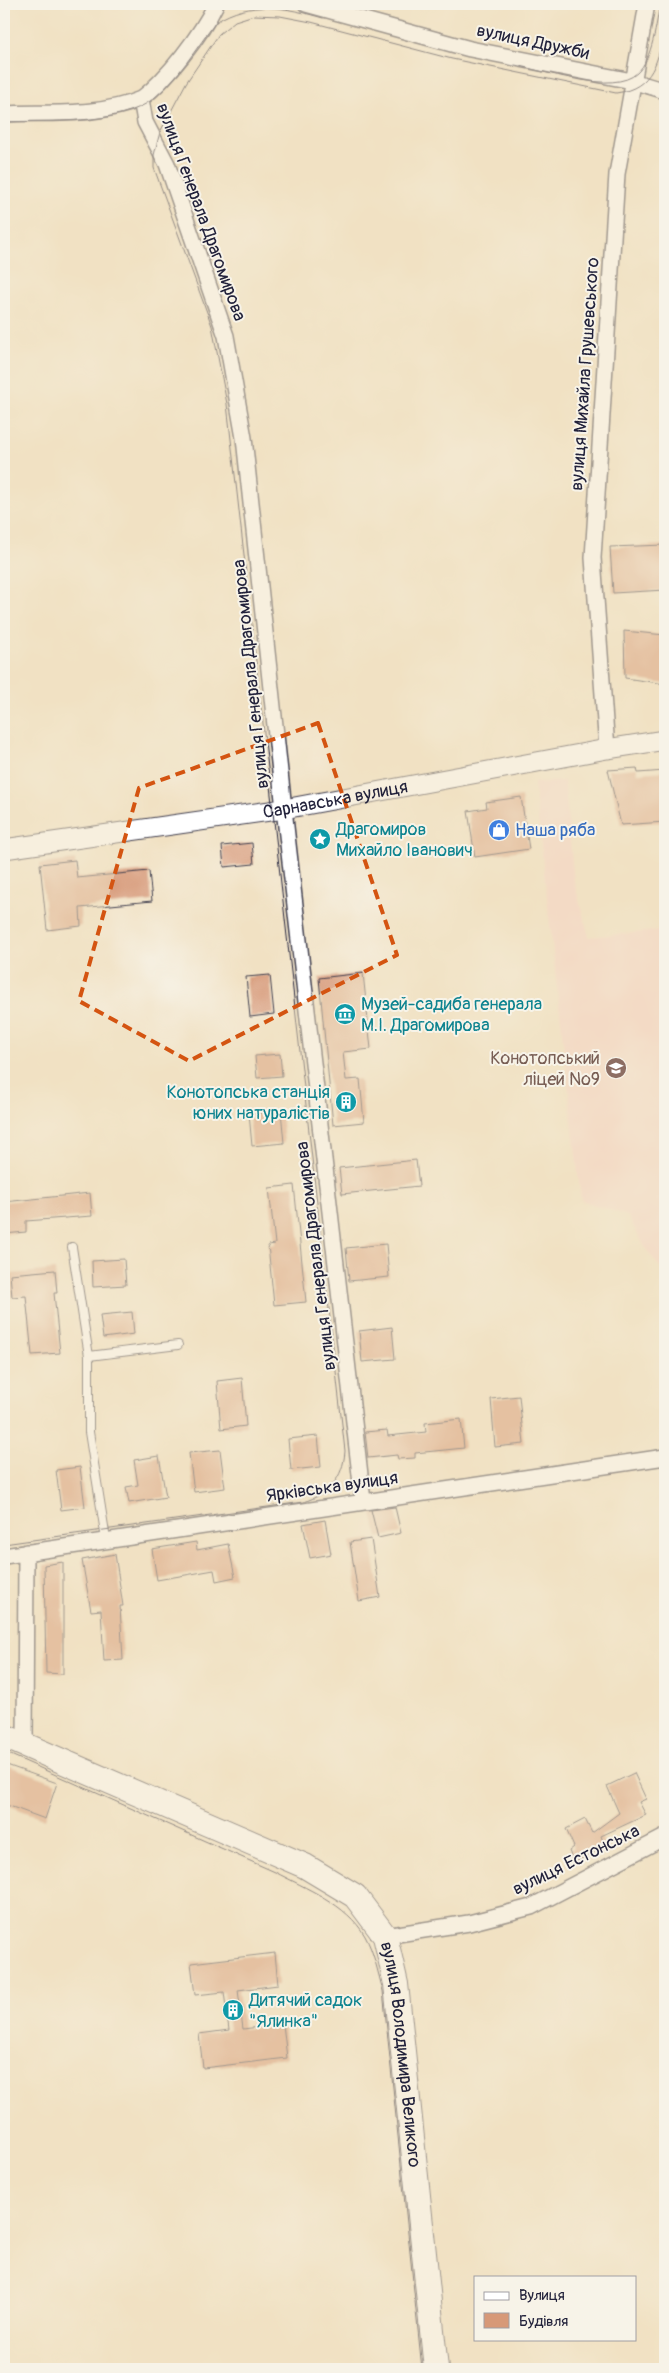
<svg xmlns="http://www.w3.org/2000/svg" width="669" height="2373" viewBox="0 0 669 2373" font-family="Pangolin,sans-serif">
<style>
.built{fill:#f7d1c7}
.building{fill:#d79978}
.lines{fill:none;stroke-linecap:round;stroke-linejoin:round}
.service-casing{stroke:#413f4f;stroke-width:10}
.minor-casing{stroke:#413f4f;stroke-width:18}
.tertiary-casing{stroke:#413f4f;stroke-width:21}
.primary-casing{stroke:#413f4f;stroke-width:26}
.service{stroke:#fff;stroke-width:8}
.minor{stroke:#fff;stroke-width:15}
.tertiary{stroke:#fff;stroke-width:19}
.primary{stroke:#fff;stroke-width:24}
.tram{stroke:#22223b;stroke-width:1}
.marked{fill:none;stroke:#d45411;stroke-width:4;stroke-dasharray:10 6;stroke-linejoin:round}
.labels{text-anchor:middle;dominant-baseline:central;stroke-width:4;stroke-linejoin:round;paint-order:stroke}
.street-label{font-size:18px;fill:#22223b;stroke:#f7f3e8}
.culture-label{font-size:18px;fill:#0d838f;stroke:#f7f3e8;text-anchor:start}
.shop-label{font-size:18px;fill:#366cbe;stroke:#f7f3e8;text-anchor:start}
.education-label{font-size:18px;fill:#785e54;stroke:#f7f3e8;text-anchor:end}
</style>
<rect width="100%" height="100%" fill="#f7f3e8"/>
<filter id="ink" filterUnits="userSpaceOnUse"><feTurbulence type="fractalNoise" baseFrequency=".02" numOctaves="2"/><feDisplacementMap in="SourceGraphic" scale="10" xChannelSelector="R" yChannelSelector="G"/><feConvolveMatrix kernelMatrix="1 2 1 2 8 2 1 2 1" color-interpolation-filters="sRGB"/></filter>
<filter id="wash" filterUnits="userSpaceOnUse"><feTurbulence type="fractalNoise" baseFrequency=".0096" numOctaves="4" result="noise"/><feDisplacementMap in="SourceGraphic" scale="20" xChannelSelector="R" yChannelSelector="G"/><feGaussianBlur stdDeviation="1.12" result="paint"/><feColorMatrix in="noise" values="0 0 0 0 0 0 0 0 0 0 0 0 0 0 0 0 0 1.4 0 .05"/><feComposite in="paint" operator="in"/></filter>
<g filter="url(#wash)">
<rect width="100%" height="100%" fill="#f1e1c3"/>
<path class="built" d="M564 781 574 881 589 937 665 930V1274L646 1249 628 1216 581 1200 534 783Z"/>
<g id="blocks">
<path class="building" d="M665 545V590L613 593 610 547Z
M624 631 665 635V684L625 678Z
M637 768 638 773 665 771V822L621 825 608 770Z
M521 797 529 849 475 857 468 811 487 808 486 802Z
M252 843 254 864 224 867 222 846Z
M75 860 77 878 149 871 152 901 80 908 81 926 47 930 40 864Z
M363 973 371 1049 343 1052 346 1080 360 1079 364 1122 333 1125 319 978Z
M270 975 274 1014 250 1017 246 977Z
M280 1054 282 1076 257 1078 255 1056Z
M281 1111 284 1143 252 1146 249 1114Z
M416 1160 419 1186 342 1194 339 1168Z
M294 1185 306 1302 274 1305 268 1245 275 1244 269 1188Z
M90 1193 92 1216 26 1221V1232L4 1234V1202Z
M386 1244 389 1277 349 1281 346 1248Z
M124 1259 126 1285 93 1287 92 1261Z
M55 1270 57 1293H54L60 1353 32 1355 26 1296 12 1297 10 1274Z
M132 1312 134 1334 103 1338 100 1315Z
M392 1327 395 1359 362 1362 359 1331Z
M242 1378 246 1426 221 1429 217 1381Z
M519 1396 524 1444 495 1447 491 1399Z
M461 1419 464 1448 415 1453V1458L398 1459 397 1455 368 1458 365 1432 387 1430 388 1436 426 1432 425 1423Z
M318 1436 321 1467 291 1470 288 1439Z
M220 1450 225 1488 194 1492 189 1453Z
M159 1456 166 1497 129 1503 126 1487 138 1485 134 1460Z
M80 1467 85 1507 61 1510 56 1470Z
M395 1507 401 1533 378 1538 371 1510Z
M325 1520 331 1554 310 1558 303 1524Z
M371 1539 380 1597 359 1601 350 1542Z
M196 1542 197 1550 228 1544 235 1577 216 1581 214 1570 157 1580 152 1549Z
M115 1554 123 1606H120L123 1660 104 1661 101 1610 91 1611 82 1560Z
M63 1562V1674L46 1673 44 1565Z
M4 1764 57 1783 45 1819 4 1804Z
M634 1773 646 1799 639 1802 646 1815 601 1836 605 1846 574 1863 569 1851 574 1847 566 1829 585 1819 592 1833 619 1813 607 1786Z
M275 1953 278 1985 238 1990 243 2029 283 2024 287 2058 203 2068 199 2034 229 2030 224 1992 195 1995 191 1963Z"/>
</g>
</g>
<g filter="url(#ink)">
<use href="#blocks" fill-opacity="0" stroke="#413f4f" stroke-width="1"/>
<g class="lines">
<g class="service-casing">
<path id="service" d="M72 1247 89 1356V1432L106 1539
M89 1356 178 1345"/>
</g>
<g class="minor-casing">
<path id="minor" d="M216 4C201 35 168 78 141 99L145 122 167 164 226 336 244 438 284 809 363 1501
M306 4 470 49 632 81 665 91
M4 114C50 112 98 117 141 99
M607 749 593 558 617 174 647 4
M4 1556 665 1457
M25 1745 26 1552
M385 1936 469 1923 531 1907 665 1837"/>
</g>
<g class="tertiary-casing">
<g id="tertiary">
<path id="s1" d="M4 849 284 809 607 749 665 740"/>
</g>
</g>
<g class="primary-casing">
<g id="primary">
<path id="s2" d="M4 1736 305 1866 355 1896 385 1936 396 1984 436 2369"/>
</g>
</g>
<use href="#service" class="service"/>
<use href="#minor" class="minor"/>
<use href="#tertiary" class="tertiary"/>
<use href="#primary" class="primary"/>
<path class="tram" d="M515 65C544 71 614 95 637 73 653 58 656 24 660 4
M4 122C46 120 119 126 153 99 178 79 197 47 216 22 250 0 285 7 323 18
M4 1544 303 1502C329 1494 343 1479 345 1451L227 404 212 326 154 168V155L160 132 186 83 219 34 235 21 254 15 280 16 311 22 452 59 616 93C654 88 658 60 665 27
M4 1752 275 1872C305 1888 347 1904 365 1936 374 1952 378 1973 383 1991L422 2369"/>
</g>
</g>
<path d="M0 0H669V2373H0ZM318 723 397 955 189 1061 79 1001 139 788Z" fill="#f1e1c3" fill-opacity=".55" fill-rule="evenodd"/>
<path class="marked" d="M318 723 397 955 189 1061 79 1001 139 788Z"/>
<defs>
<g id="shop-disc" transform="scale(1.125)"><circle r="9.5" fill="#3f7fe0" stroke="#f7f3e8"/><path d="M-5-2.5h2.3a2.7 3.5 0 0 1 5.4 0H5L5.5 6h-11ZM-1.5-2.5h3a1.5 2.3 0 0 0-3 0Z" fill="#fff"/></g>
<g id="sight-disc" transform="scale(1.125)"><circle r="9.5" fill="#0f9aa8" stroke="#f7f3e8"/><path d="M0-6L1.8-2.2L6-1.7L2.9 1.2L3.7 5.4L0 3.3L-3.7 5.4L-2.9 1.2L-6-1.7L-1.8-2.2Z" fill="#fff"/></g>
<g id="museum-disc" transform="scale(1.125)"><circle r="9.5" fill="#0f9aa8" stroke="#f7f3e8"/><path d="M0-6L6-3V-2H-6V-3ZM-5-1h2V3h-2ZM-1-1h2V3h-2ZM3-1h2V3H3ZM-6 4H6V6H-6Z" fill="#fff"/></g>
<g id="school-disc" transform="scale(1.125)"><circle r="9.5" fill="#8d6e63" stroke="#f7f3e8"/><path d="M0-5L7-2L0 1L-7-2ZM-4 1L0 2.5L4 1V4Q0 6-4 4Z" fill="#fff"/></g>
<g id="building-disc" transform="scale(1.125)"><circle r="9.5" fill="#0f9aa8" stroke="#f7f3e8"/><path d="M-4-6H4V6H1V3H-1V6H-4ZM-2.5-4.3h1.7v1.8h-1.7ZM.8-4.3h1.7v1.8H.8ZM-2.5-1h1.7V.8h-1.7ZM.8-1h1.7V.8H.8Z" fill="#fff"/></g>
</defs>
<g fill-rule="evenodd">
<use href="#shop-disc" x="499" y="830"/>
<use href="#sight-disc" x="320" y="839"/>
<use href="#museum-disc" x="345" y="1014"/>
<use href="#school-disc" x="616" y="1068"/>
<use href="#building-disc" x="346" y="1102"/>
<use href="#building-disc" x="233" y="2010"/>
</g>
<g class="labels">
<g class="street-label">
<text transform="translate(533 42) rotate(12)">вулиця Дружби</text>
<text transform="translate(201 212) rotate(70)">вулиця Генерала Драгомирова</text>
<text transform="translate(585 374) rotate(-86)">вулиця Михайла Грушевського</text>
<text transform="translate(251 674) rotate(-96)">вулиця Генерала Драгомирова</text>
<text stroke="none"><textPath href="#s1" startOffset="335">Сарнавська вулиця</textPath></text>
<text transform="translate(316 1256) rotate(-97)">вулиця Генерала Драгомирова</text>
<text transform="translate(332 1487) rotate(-8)">Ярківська вулиця</text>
<text transform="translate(576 1860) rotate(-26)">вулиця Естонська</text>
<text stroke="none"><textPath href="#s2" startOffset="556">вулиця Володимира Великого</textPath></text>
</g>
<g class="culture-label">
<text x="336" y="829">Драгомиров<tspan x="336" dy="21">Михайло Іванович</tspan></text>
<text x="361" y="1004">Музей-садиба генерала<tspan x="361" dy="21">М.І. Драгомирова</tspan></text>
<text x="330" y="1092" text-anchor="end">Конотопська станція<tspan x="330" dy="21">юних натуралістів</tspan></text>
<text x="249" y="2000">Дитячий садок<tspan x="249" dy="21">"Ялинка"</tspan></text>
</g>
<g class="shop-label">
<text x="515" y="830">Наша ряба</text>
</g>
<g class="education-label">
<text x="600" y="1058">Конотопський<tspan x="600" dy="21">ліцей №9</tspan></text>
</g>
</g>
<rect width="669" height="2373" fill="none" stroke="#f7f3e8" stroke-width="20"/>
<rect x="474" y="2276" width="162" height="65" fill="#f7f3e8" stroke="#a29fa3"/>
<rect x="484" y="2292" width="25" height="8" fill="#ffffff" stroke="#a29fa3"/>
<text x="519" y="2300" font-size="15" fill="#22223b">Вулиця</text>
<rect x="484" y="2313" width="25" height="15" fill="#d79978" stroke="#a29fa3"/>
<text x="519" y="2326" font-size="15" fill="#22223b">Будівля</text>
</svg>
